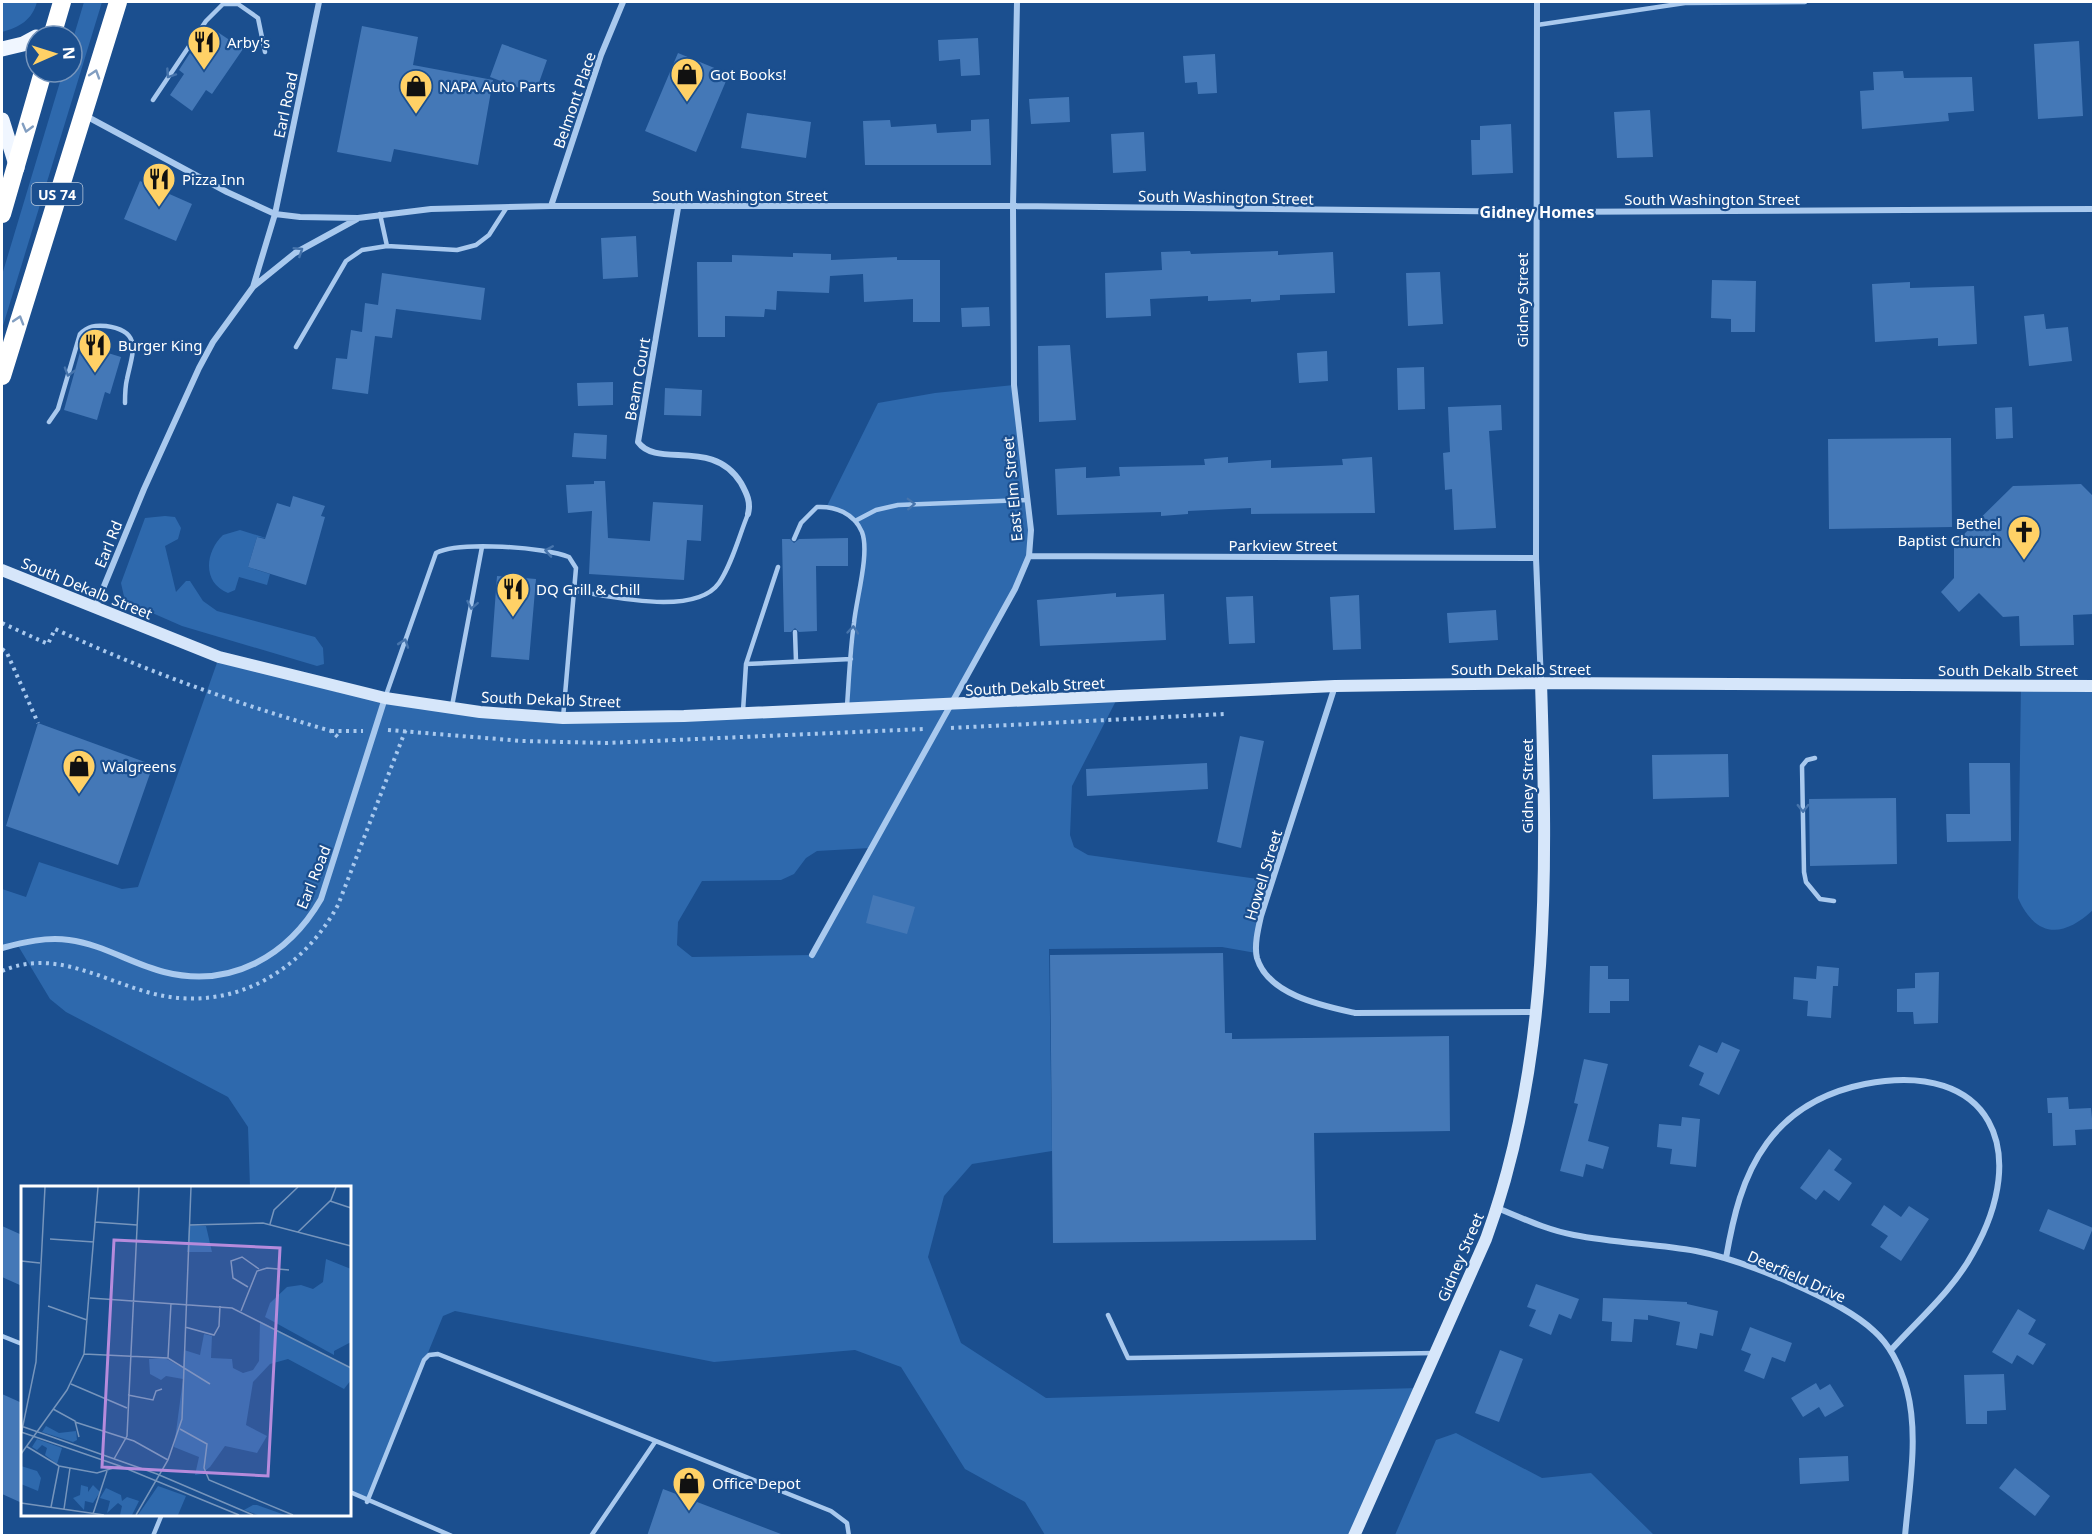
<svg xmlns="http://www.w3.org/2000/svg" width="2095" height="1537" viewBox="0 0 2095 1537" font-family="'Noto Sans',sans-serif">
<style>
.green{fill:#2e69ad;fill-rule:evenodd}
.building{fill:#4478b7}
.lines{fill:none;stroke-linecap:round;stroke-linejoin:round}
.path{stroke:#a9c9ee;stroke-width:4;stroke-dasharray:3 4.5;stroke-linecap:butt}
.lane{stroke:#a9c9ee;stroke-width:4.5}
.street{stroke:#a9c9ee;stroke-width:6}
.secondary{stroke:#d6e6fa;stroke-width:12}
.primary{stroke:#f0f6ff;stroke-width:15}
.highway{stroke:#fff;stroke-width:18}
.oneway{stroke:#829ec1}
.oneway2{stroke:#4674ac}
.labels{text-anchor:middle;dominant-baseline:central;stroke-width:4.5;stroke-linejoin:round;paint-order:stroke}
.shield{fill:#1b4f8f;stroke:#bbcadd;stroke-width:1.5}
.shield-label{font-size:14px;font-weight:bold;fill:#fff}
.poi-label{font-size:15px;fill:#fff;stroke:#1b4f8f;text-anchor:start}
.street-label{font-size:15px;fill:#fff;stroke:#1b4f8f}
.neighbourhood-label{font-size:16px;font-weight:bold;fill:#fff;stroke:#1b4f8f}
.inset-road{fill:none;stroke:#7695bc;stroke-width:1.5}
.view{fill:#b68bdc;fill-opacity:0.15;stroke:#b68bdc;stroke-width:3}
.inset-edge{fill:none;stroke:#fff;stroke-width:3}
</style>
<rect width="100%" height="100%" fill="#1b4f8f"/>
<path class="green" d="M2 2H37C32 20 20 27 2 32Z
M84 2H102L2 329V275L63 72H72V42Z
M1014 385 1031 530 1029 556 1015 589 950 704 1118 697 1072 786 1070 835 1074 847 1088 855 1272 881 1261 916 1256 953 1222 947 1049 949 1052 1151 972 1164 944 1196 928 1257 961 1343 1046 1398 1419 1388 1354 1535H1045L1025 1502 965 1469 901 1367 855 1350 714 1362 455 1311 443 1316 367 1502 350 1492V1188L250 1187 248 1127 228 1097 66 1012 50 999 17 944 2 948V889L26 897 39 862 122 889 138 887 219 657 332 687 563 718 847 709 863 556C862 522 857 521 827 506L878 403 935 393ZM870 848 812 955 692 957 677 945 678 922 702 881 781 880 794 874 806 858 817 851Z
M165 516 175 517 181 528 178 539 165 546 176 592 186 581H190L203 601 217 611 315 637 323 648 324 664 317 666 182 626 125 601 121 583 145 518Z
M240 530 266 538 257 537 248 567 270 574 267 585 239 577 235 590 228 593C202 583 205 552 223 535Z
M2021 685 2093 686V910C2063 938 2036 938 2018 898Z
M1456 1433 1542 1478 1591 1473 1654 1535H1395L1436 1440Z"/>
<path class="building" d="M362 26 418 37 413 65 493 80 478 165 394 149 391 162 337 152Z
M213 29 243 49 212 94 206 90 192 111 170 95 184 74 179 70 190 53 194 56Z
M978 38 980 75 961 76 960 59 939 61 938 40Z
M2079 41 2083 116 2038 119 2034 44Z
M502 44 547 60 535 94 490 77Z
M678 53 729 74 696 152 645 131Z
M1215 54 1217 93 1198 94 1197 82 1185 83 1183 56Z
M1903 71 1904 78 1972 77 1974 111 1948 113 1949 121 1862 129 1860 91 1874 90 1873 72Z
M1069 97 1070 122 1031 124 1029 99Z
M1650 110 1653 157 1617 158 1614 112Z
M747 113 811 122 806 158 741 148Z
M989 119 991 165H865L863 121 890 120 891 127 936 124 937 133 971 131V120Z
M1511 124 1513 173 1472 175 1471 140H1480V126Z
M1144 132 1146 171 1113 173 1111 134Z
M140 181 192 204 176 241 124 219Z
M636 236 638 277 603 279 601 238Z
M1190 251 1191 254 1278 251V255L1333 252 1335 293 1280 295V300L1251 302V299L1208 301V296L1150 299 1151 316 1106 318 1105 273 1162 270 1161 252Z
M793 253 831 254V260L897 257V260H940V322H913V299L864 302 863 274 830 276 829 293 777 291 776 310 765 309 764 317 725 316V337H698L697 262H732V255L793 257Z
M1440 272 1443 324 1408 326 1406 273Z
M382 273 485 288 481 320 396 309 392 338 375 336 368 394 332 389 336 358 347 359 351 330 362 332 365 303 378 305Z
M1712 280 1756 281 1755 332H1731V319L1711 318Z
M1910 282V288L1974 286 1977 344 1938 346V338L1875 342 1872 284Z
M989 307 990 326 962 327 961 308Z
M2044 314 2046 329 2068 327 2072 361 2029 366 2024 316Z
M82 345 121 357 110 394 105 392 97 420 64 410Z
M1070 345 1076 420 1039 422 1038 346Z
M1327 351 1328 381 1299 383 1297 353Z
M1424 367 1425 409 1398 410 1397 368Z
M613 382V405L578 406 577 383Z
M665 388 702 390 701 416 664 415Z
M1501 405 1502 430 1489 431 1496 528 1454 530 1452 489 1445 490 1443 453 1450 452 1448 407Z
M2012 407 2013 438 1996 439 1995 408Z
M574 433 607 435 606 459 572 457Z
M1951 438 1952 527 1829 529 1828 439Z
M1228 457V463L1271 460V468L1343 465 1342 459 1372 457 1375 513 1251 514V508L1188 511V514L1161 516V512L1057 515 1055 469 1086 467V478L1120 476 1119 467 1205 465 1204 459Z
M594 481H605L608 538 650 541 653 502 703 505 701 541 687 540 684 580 589 574 592 511 568 513 566 485 594 484Z
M2081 484 2094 497V614L2073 615 2074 645 2020 646 2019 616 2003 617 1979 593 1959 612 1941 592 1954 578V544L2013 486Z
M293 496 325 506 321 516 325 517 306 585 248 567 257 537 265 539 277 503 290 507Z
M848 538V566H816L817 631 799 632 795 628 791 632H784L782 539H790L794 543 799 539Z
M497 576 536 579 529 660 491 657Z
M1116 593V597L1164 594 1166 640 1040 646 1037 600Z
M1359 595 1361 649 1333 650 1330 597Z
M1253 596 1255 643 1229 644 1226 597Z
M1496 610 1498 640 1449 643 1447 613Z
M38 723 153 765 118 865 6 826Z
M1240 736 1264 741 1241 848 1217 842Z
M1728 754 1729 797 1653 799 1652 755Z
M1207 763 1208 789 1087 796 1086 769Z
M1969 763H2010L2011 841 1947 842 1946 814H1970Z
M1896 798 1897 864 1810 866 1809 799Z
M873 895 915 907 907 934 866 923Z
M1223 953 1225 1033H1232V1039L1449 1036 1450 1131 1314 1133 1316 1240 1053 1243 1050 955Z
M1590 966H1608V979H1629V1001H1610V1013H1589Z
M1817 966 1839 968 1838 986H1833L1831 1018 1807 1016 1808 1001 1793 999 1794 977 1816 979Z
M1939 972 1938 1023 1914 1024 1913 1012H1897V989L1915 988V973Z
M1722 1042 1740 1050 1719 1095 1699 1085 1704 1073 1689 1066 1699 1045 1717 1053Z
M1584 1059 1608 1064 1588 1141 1609 1147 1603 1169 1586 1164 1583 1177 1560 1171 1578 1104 1574 1103Z
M2068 1097 2069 1109 2091 1108 2093 1129 2075 1130 2076 1145 2053 1146 2052 1113H2048L2047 1098Z
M1682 1117 1700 1119 1696 1167 1670 1164 1672 1149 1657 1147 1659 1124 1681 1126Z
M1829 1149 1842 1159 1834 1170 1852 1183 1839 1201 1824 1190 1816 1200 1800 1188Z
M1884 1205 1901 1217 1909 1206 1929 1219 1901 1261 1880 1247 1888 1236 1871 1225Z
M2048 1209 2093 1228 2084 1250 2039 1231Z
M2 1226 22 1235V1286L2 1277Z
M1536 1284 1579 1299 1571 1319 1559 1314 1551 1335 1529 1326 1536 1310 1527 1307Z
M1603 1298 1687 1302V1304L1718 1311 1713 1336 1700 1333 1697 1349 1676 1345 1680 1322 1648 1315V1320L1634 1319 1632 1342 1611 1341 1612 1322 1602 1321Z
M2018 1309 2036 1320 2028 1334 2046 1344 2033 1365 2017 1355 2012 1364 1992 1352Z
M1750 1327 1792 1343 1785 1362 1772 1357 1764 1379 1744 1371 1751 1354 1741 1350Z
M1500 1350 1523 1359 1499 1422 1475 1413Z
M2004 1374 2006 1410 1987 1411V1424H1966L1964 1375Z
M1816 1383 1820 1390 1830 1384 1844 1406 1825 1417 1819 1407 1803 1417 1791 1398Z
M2 1394 22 1403V1503L2 1494Z
M1848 1456 1849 1481 1800 1484 1799 1458Z
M2015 1468 2050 1496 2035 1516 1999 1488Z
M663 1489 781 1534V1536H647Z"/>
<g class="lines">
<path class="path" d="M2 623 48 644 55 629C148 672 232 702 331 731L339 738
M2 649 7 653 38 723
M951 728 1224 714
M388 730 522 741 607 743 923 729
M331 731H363
M2 971C53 949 98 978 147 992 227 1015 300 975 338 905L406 729"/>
<path class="lane" d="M1537 25 1685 3 1805 2
M153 100 206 21 223 4H238L258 18 265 52
M380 214 387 246
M296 347 346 261 362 250 387 246 457 250 476 245 489 235 507 207
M49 422 58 409 80 334C88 326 95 325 106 326 144 331 132 354 127 379 125 387 125 395 125 403
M855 521 876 510 898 505 1027 500
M794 539 801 523 817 507C835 506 854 513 862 532 870 553 856 600 854 623 850 651 849 679 847 706
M575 591C610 596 695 617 719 583 732 564 739 536 748 514
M795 632 796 661
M746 664 851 659
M385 698 436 553C459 541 545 547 569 557L576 568 563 718
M452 706 482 547
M743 711 746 664 778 567
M1815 758 1807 760 1802 766 1804 872 1806 882 1820 899 1834 901
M1108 1315 1128 1358 1435 1353
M2 1336 22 1344
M350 1492 452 1536
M367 1502 424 1360 429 1355 438 1354 831 1511 847 1523 849 1536
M153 1536 162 1514
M591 1536 655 1442"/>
<path class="street" d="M1537 2 1536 558 1541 683
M86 116 227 192 275 214 300 217 358 218 431 209 551 206H1013L1537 212 2094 209
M551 206 601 55 623 2
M678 208 638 442C657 469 713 437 741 483 747 494 751 502 748 514
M253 287 295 253 357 219
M1029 556 1536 558
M95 608 144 489 199 368 213 342 253 287 275 214 319 2
M1335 686 1261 916C1258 929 1254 946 1257 958 1268 995 1323 1006 1355 1013L1538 1012
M2 948C24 942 46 937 69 940 102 944 132 964 164 972 231 989 288 956 321 899L385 698
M812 955 1015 589 1029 556 1031 530 1014 385 1013 206 1017 2
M1497 1208C1522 1218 1547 1230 1574 1235 1615 1243 1656 1244 1696 1251 1743 1260 1840 1299 1874 1331 1891 1346 1901 1368 1907 1390 1919 1436 1909 1489 1905 1536
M1726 1258C1733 1218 1742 1177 1767 1143 1791 1110 1825 1092 1865 1084 1992 1060 2031 1151 1973 1253 1953 1290 1919 1319 1891 1350"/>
<path class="secondary" d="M2 570 219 657 385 698 480 712 563 718 684 716 1335 686 1541 683 2094 686
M1354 1536 1486 1239C1551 1061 1547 869 1541 683"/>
<path class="primary" d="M2 49 23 44 36 37
M2 120 17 168"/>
<path class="highway" d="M52 36 62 2
M2 214 43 72
M2 376 118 2"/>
</g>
<defs><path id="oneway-chevron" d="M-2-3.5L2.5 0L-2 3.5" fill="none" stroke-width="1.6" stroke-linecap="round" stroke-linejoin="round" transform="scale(1.5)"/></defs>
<g class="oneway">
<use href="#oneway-chevron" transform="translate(95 74) rotate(-72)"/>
<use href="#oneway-chevron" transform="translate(27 128) rotate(105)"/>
<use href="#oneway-chevron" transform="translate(19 320) rotate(-73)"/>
</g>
<g class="oneway2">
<use href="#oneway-chevron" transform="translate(170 74) rotate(124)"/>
<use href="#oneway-chevron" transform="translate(299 251) rotate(-33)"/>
<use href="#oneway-chevron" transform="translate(69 372) rotate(107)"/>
<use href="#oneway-chevron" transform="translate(911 504) rotate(-2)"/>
<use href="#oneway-chevron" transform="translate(549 551) rotate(-171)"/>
<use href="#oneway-chevron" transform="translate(472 605) rotate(101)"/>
<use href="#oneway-chevron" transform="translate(853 630) rotate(-85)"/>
<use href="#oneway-chevron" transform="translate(404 643) rotate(-71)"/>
<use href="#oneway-chevron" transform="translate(1803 808) rotate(89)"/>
</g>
<defs>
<g id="restaurant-pin" transform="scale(1.725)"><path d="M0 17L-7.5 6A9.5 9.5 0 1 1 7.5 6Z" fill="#ffd166" stroke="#1b4f8f"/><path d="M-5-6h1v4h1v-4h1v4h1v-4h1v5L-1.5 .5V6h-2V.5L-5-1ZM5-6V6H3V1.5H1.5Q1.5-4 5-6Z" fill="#111"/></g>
<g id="shop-pin" transform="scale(1.725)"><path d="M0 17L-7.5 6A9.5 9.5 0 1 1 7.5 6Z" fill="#ffd166" stroke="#1b4f8f"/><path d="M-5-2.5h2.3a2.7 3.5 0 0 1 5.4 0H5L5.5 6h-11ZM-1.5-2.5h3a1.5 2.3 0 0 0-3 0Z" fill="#111"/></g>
<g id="church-pin" transform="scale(1.725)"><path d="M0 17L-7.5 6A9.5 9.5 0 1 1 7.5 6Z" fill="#ffd166" stroke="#1b4f8f"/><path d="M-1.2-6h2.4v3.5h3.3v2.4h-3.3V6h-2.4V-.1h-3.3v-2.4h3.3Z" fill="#111"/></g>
</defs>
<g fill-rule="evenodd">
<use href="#restaurant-pin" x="204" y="42"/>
<use href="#shop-pin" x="687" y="74"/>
<use href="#shop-pin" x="416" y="86"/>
<use href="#restaurant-pin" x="159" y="179"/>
<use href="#restaurant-pin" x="95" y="345"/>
<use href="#church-pin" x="2024" y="532"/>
<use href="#restaurant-pin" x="513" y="589"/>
<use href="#shop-pin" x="79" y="766"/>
<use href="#shop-pin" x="689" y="1483"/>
</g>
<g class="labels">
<rect class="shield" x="31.5" y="183" width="51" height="22" rx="4.5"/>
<g class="shield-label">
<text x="57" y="194">US 74</text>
</g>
<g class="poi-label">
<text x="227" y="42">Arby's</text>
<text x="710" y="74">Got Books!</text>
<text x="439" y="86">NAPA Auto Parts</text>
<text x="182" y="179">Pizza Inn</text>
<text x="118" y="345">Burger King</text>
<text x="2001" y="523" text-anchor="end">Bethel<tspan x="2001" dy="17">Baptist Church</tspan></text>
<text x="536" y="589">DQ Grill &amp; Chill</text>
<text x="102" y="766">Walgreens</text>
<text x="712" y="1483">Office Depot</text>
</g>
<g class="street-label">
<text transform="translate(574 100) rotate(-71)">Belmont Place</text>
<text transform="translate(285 105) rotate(-78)">Earl Road</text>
<text x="740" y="195">South Washington Street</text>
<text transform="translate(1226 197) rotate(1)">South Washington Street</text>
<text x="1712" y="199">South Washington Street</text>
<text transform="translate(1522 300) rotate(-90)">Gidney Street</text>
<text transform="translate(637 379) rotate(-80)">Beam Court</text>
<text transform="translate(1012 489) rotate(-95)">East Elm Street</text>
<text transform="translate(108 544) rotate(-68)">Earl Rd</text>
<text x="1283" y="545">Parkview Street</text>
<text transform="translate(87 588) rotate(22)">South Dekalb Street</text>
<text x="1521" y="669">South Dekalb Street</text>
<text x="2008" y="670">South Dekalb Street</text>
<text transform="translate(1035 686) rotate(-3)">South Dekalb Street</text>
<text transform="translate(551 699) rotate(2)">South Dekalb Street</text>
<text transform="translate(1527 786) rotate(-90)">Gidney Street</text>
<text transform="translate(1263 875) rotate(-73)">Howell Street</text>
<text transform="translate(313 877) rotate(-68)">Earl Road</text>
<text transform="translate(1460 1257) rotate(-67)">Gidney Street</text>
<text transform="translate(1797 1276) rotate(24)">Deerfield Drive</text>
</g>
<g class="neighbourhood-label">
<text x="1537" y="212">Gidney Homes</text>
</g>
</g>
<g transform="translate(21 1186)">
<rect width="330" height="330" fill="#1b4f8f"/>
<path d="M168 39 185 40 191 66H166ZM305 73 330 83V156L313 165V169L244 131 249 117 266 101 280 99 292 103 302 96ZM239 135 330 182V194L323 203 267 173 249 178 232 196 225 239 246 250 236 267 204 260 189 281 180 288 174 289 178 271 153 261 162 193 145 190 140 194 129 188 128 173 144 172 162 182 163 164 179 169 183 148 191 150 190 172 211 173 212 182 222 187 232 184 238 175ZM25 240 38 247 55 245 56 254 52 256 21 246ZM16 253 41 262 36 278 24 269 26 262 21 259 16 264 19 266 11 261ZM0 280 16 285 20 292 17 305 0 298ZM60 299 67 301V306L72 299 79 306 72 317 64 315 63 324 52 312 59 309ZM137 300 165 310 157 329H117ZM85 302 100 309 101 315 106 311 118 315 111 329H99L101 320 97 317 86 327 89 315 79 312ZM232 319H236L264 329H237L223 324Z" fill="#2e69ad"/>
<path class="inset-road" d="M309 15 330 22M74 36 116 39M249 38 253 24 277 1M168 39 242 37 330 60M277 46 310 14 315 1M29 53 73 56M0 75 19 77M227 101 212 92 210 75 221 71 238 83M69 112 211 122 330 182M27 120 66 134M220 125 236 85 246 82 268 84M164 141 193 149 198 140 199 120M63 168 147 172 189 198M147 172 150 117M50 198 106 222M107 209 132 214 135 205 141 203M32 223 54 235 58 251M54 236 113 255 147 274M0 240 136 288 232 329M159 243 186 258 183 282 188 294 272 329M0 246 99 280 218 329M0 249 15 176 24 1M5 260 38 280 76 287 99 280M0 268 46 204 63 168 77 1M93 273 106 250 118 1M0 317 83 329M30 321 38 280M43 323 49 282M72 328 86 285M115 329 147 274 161 233 170 1"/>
<path class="view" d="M93 54 259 62 247 290 81 281Z"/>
<rect width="330" height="330" class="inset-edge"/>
</g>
<rect width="2095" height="1537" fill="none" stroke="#ffffff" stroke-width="6"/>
<g transform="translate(54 54) rotate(87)"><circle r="28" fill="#1b4f8f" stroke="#7695bc" stroke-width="1.5"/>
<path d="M0-4.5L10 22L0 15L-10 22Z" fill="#ffd166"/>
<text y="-9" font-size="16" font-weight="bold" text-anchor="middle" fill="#ffffff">N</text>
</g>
</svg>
